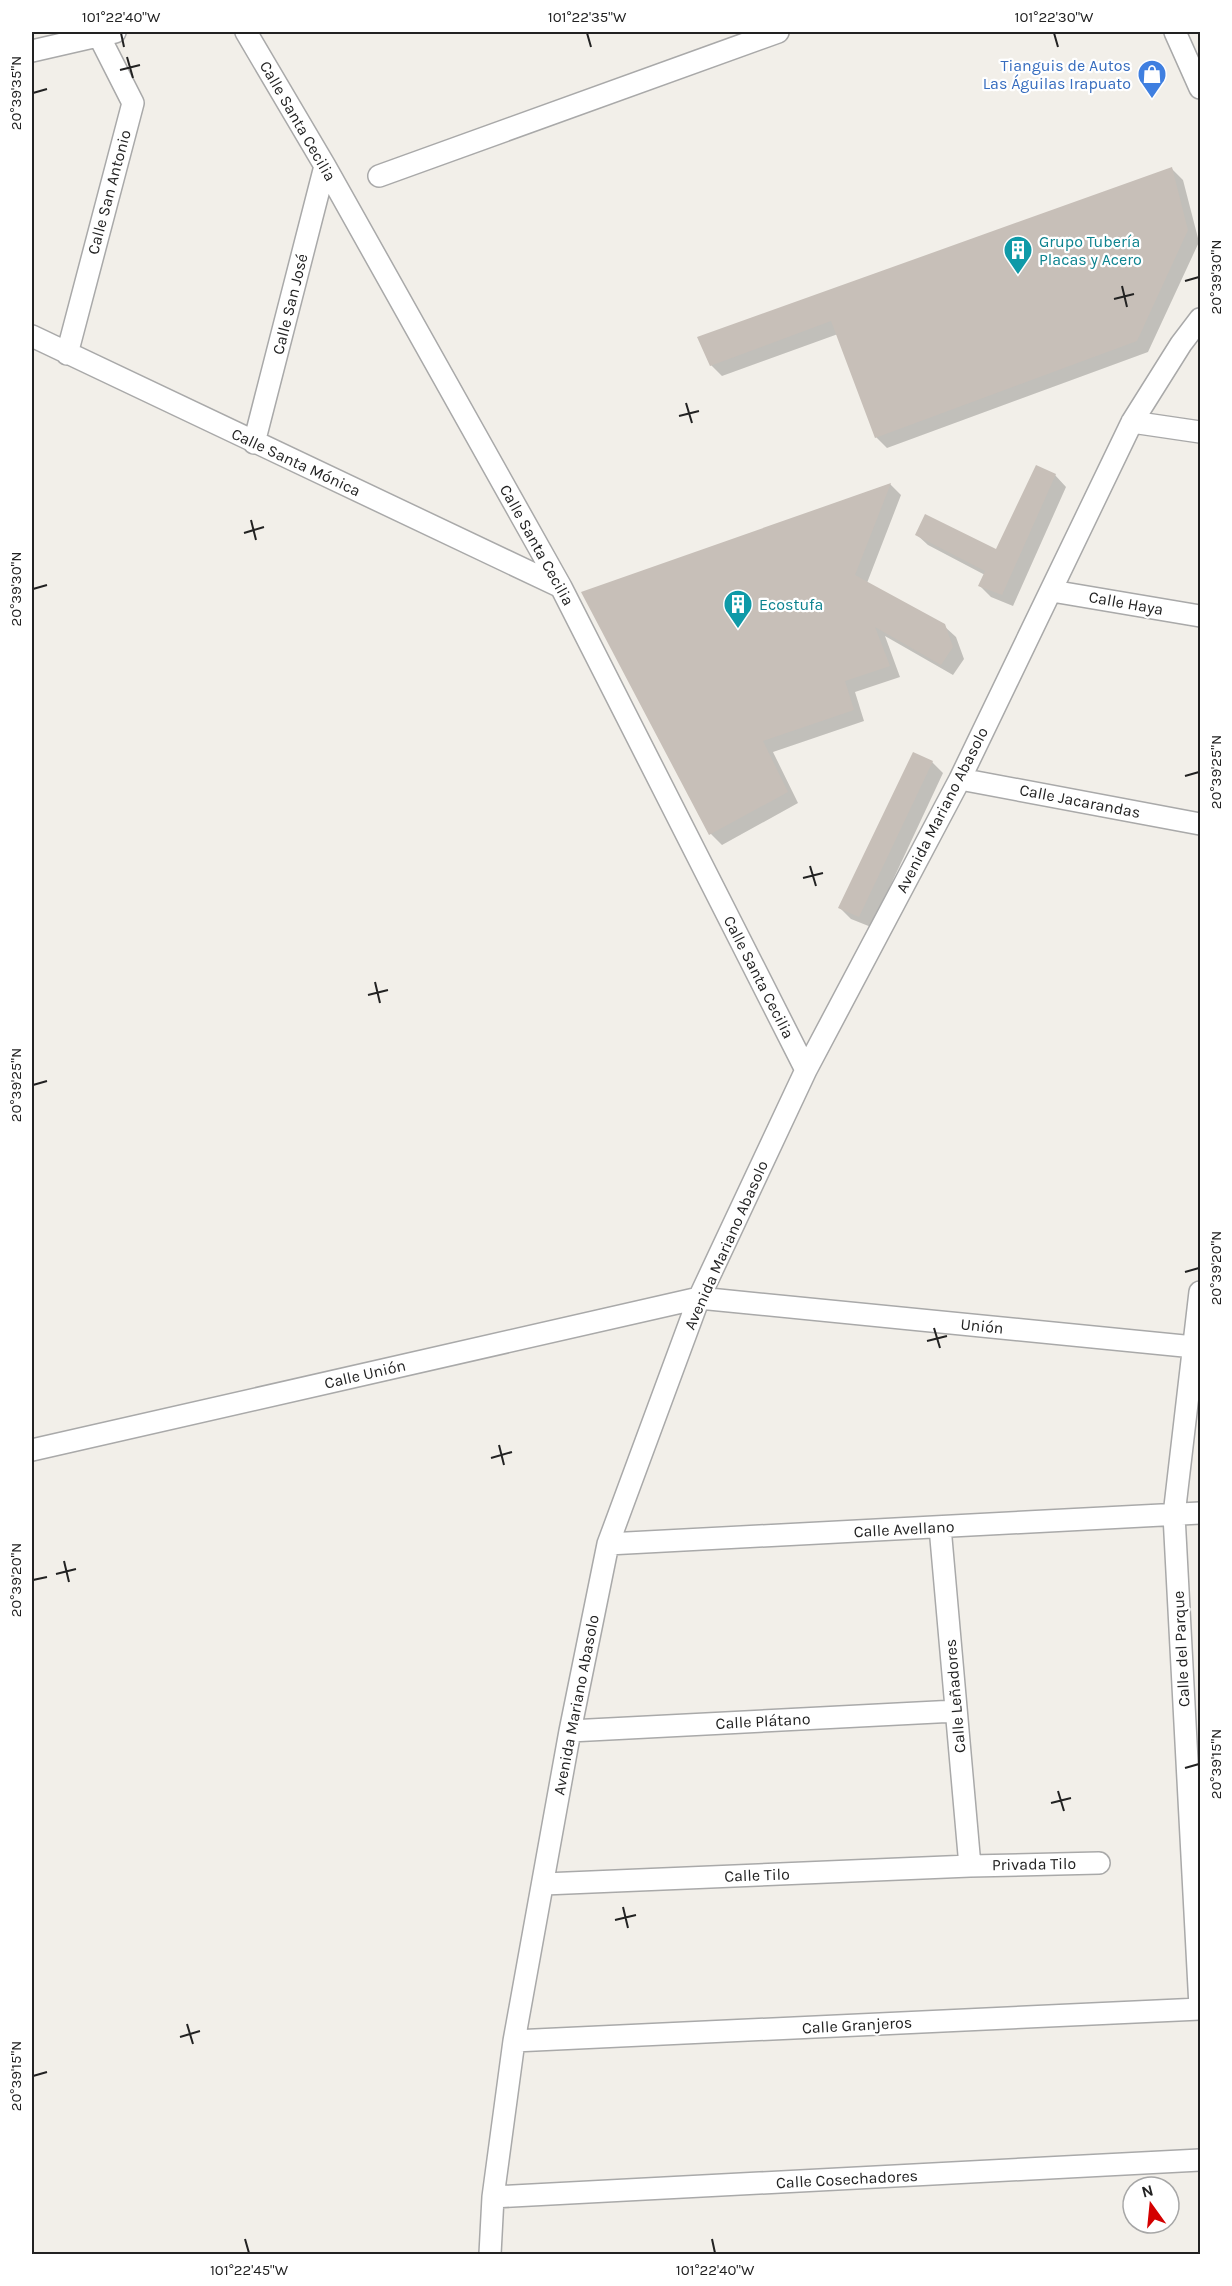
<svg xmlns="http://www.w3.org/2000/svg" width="1232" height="2286" viewBox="0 0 1232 2286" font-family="Karla,sans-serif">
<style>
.shadow{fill:#0003}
.building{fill:#c7bfb8}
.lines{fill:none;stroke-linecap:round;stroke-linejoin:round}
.minor-casing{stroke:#a9a9a9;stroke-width:24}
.minor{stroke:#fff;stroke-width:21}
.ticks{fill:none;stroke:#222;stroke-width:2}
.labels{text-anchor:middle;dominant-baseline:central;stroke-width:4.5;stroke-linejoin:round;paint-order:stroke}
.shop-label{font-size:16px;fill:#366cbe;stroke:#fff;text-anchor:end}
.street-label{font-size:16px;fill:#222;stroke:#fff}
.culture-label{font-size:16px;fill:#0d838f;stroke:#fff;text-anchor:start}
.neatline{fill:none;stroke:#222;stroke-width:2}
.ticks-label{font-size:15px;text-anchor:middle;fill:#222}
</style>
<rect width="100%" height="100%" fill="#f2efe9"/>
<path class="shadow" d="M1172 169 1183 180 1199 242 1148 352 887 448 876 437 838 334 722 376 711 365Z
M1055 475 1066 487 1013 606 991 597 980 586 985 575 928 545 916 534 996 551Z
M890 484 901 495 867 583 944 626 956 637 964 659 953 675 885 636 900 677 855 692 864 721 773 752 798 803 722 845 711 834 583 593Z
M932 762 943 773 871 927 851 919 840 908Z"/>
<path class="building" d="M1172 167 1188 230 1137 341 875 438 831 321 710 366 697 337Z
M1036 465 1056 474 1002 595 978 586 985 571 915 535 925 514 996 549Z
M891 483 855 575 945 624 953 647 941 665 875 627 890 666 845 681 854 710 763 741 788 792 709 835 581 592Z
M913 752 933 761 859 917 838 908Z"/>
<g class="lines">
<g class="minor-casing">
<path id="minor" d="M246 32 325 166 561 587 806 1070
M1175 32 1200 88
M32 51 115 32
M379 176 778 32
M32 336 561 587
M67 354 133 103 99 36
M1132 422 1200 432
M254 443 325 166
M1052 591 1200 616
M960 779 1200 824
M1200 1292 1174 1515 1200 2007
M32 1450 699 1298 1194 1347
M940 1527 970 1866
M608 1544 1200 1513
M570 1731 956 1711
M544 1884 970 1866 1099 1863
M514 2041 1200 2009
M493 2197 1200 2160
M490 2254 493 2197 514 2041 570 1731 608 1544 699 1298 806 1070 960 779 1132 422 1181 344 1200 319"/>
</g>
<use href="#minor" class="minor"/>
</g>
<path class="ticks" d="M121 33 124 47M587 33 591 47M1054 33 1058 47M127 57 133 78M120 70 140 65M33 93 47 89M1185 281 1199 277M1122 286 1127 307M1114 299 1134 294M686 403 692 423M679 416 699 411M251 520 256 540M244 533 264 527M33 589 47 585M1185 776 1199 772M810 866 816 886M803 878 823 873M375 982 380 1003M368 995 388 990M33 1085 47 1081M1185 1272 1199 1268M934 1328 940 1348M927 1341 947 1336M499 1445 504 1465M491 1458 512 1452M64 1561 69 1582M56 1574 76 1569M33 1580 47 1577M1185 1768 1199 1764M1058 1791 1064 1811M1051 1803 1071 1798M623 1907 628 1928M615 1920 636 1915M187 2024 193 2044M180 2037 200 2031M33 2076 47 2072M245 2239 249 2253M712 2239 715 2253"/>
<defs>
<g id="shop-pin" transform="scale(1.5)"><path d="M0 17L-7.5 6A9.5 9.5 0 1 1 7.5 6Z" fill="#3f7fe0" stroke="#fff"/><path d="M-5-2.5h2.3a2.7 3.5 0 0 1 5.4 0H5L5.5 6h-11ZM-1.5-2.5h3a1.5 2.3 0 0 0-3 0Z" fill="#fff"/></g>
<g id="building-pin" transform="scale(1.5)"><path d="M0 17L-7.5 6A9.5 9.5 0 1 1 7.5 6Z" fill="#0f9aa8" stroke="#fff"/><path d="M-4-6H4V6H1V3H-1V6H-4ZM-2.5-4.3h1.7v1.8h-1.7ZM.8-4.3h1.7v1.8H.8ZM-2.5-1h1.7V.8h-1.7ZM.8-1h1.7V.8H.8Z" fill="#fff"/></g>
</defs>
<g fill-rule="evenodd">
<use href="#shop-pin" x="1152" y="74"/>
<use href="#building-pin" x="1018" y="250"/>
<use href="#building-pin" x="738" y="604"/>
</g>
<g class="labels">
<g class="shop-label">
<text x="1131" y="65">Tianguis de Autos<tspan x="1131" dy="18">Las Águilas Irapuato</tspan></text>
</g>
<g class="street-label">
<text transform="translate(298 121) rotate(60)">Calle Santa Cecilia</text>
<text transform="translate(109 192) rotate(-75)">Calle San Antonio</text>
<text transform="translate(290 304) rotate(-76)">Calle San José</text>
<text transform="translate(296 462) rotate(25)">Calle Santa Mónica</text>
<text transform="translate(537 545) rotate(61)">Calle Santa Cecilia</text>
<text transform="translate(1126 603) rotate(10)">Calle Haya</text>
<text transform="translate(1080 801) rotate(11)">Calle Jacarandas</text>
<text transform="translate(942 810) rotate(-63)">Avenida Mariano Abasolo</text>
<text transform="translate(759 977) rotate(63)">Calle Santa Cecilia</text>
<text transform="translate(726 1245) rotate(-66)">Avenida Mariano Abasolo</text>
<text transform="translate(982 1326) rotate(6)">Unión</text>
<text transform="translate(365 1374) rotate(-13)">Calle Unión</text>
<text transform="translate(904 1529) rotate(-3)">Calle Avellano</text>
<text transform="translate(1181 1649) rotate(-93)">Calle del Parque</text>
<text transform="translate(955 1696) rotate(-95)">Calle Leñadores</text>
<text transform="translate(576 1705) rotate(-79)">Avenida Mariano Abasolo</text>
<text transform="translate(763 1721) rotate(-3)">Calle Plátano</text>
<text transform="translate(1034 1864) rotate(-1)">Privada Tilo</text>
<text transform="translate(757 1875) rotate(-2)">Calle Tilo</text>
<text transform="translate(857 2025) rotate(-3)">Calle Granjeros</text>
<text transform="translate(847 2179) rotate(-3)">Calle Cosechadores</text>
</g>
<g class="culture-label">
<text x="1039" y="241">Grupo Tubería<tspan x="1039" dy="18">Placas y Acero</tspan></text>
<text x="759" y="604">Ecostufa</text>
</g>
</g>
<rect width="1232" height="2286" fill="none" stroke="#ffffff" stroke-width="66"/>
<g transform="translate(1151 2205) rotate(345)"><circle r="28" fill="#ffffff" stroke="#a7a7a7" stroke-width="1.5"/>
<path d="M0-4.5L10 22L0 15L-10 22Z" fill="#d40000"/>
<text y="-9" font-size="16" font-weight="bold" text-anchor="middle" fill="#222222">N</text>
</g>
<rect x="33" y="33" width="1166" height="2220" class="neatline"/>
<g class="ticks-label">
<text x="121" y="22">101°22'40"W</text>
<text x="587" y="22">101°22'35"W</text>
<text x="1054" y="22">101°22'30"W</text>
<text transform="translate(16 93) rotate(-90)" y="5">20°39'35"N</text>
<text transform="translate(1216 277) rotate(-90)" y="5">20°39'30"N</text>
<text transform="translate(16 589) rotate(-90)" y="5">20°39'30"N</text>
<text transform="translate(1216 772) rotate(-90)" y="5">20°39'25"N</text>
<text transform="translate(16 1085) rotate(-90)" y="5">20°39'25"N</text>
<text transform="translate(1216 1268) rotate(-90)" y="5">20°39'20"N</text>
<text transform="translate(16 1580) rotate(-90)" y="5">20°39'20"N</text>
<text transform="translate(1216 1764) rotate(-90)" y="5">20°39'15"N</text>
<text transform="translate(16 2076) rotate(-90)" y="5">20°39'15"N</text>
<text x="249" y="2275">101°22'45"W</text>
<text x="715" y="2275">101°22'40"W</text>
</g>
</svg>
